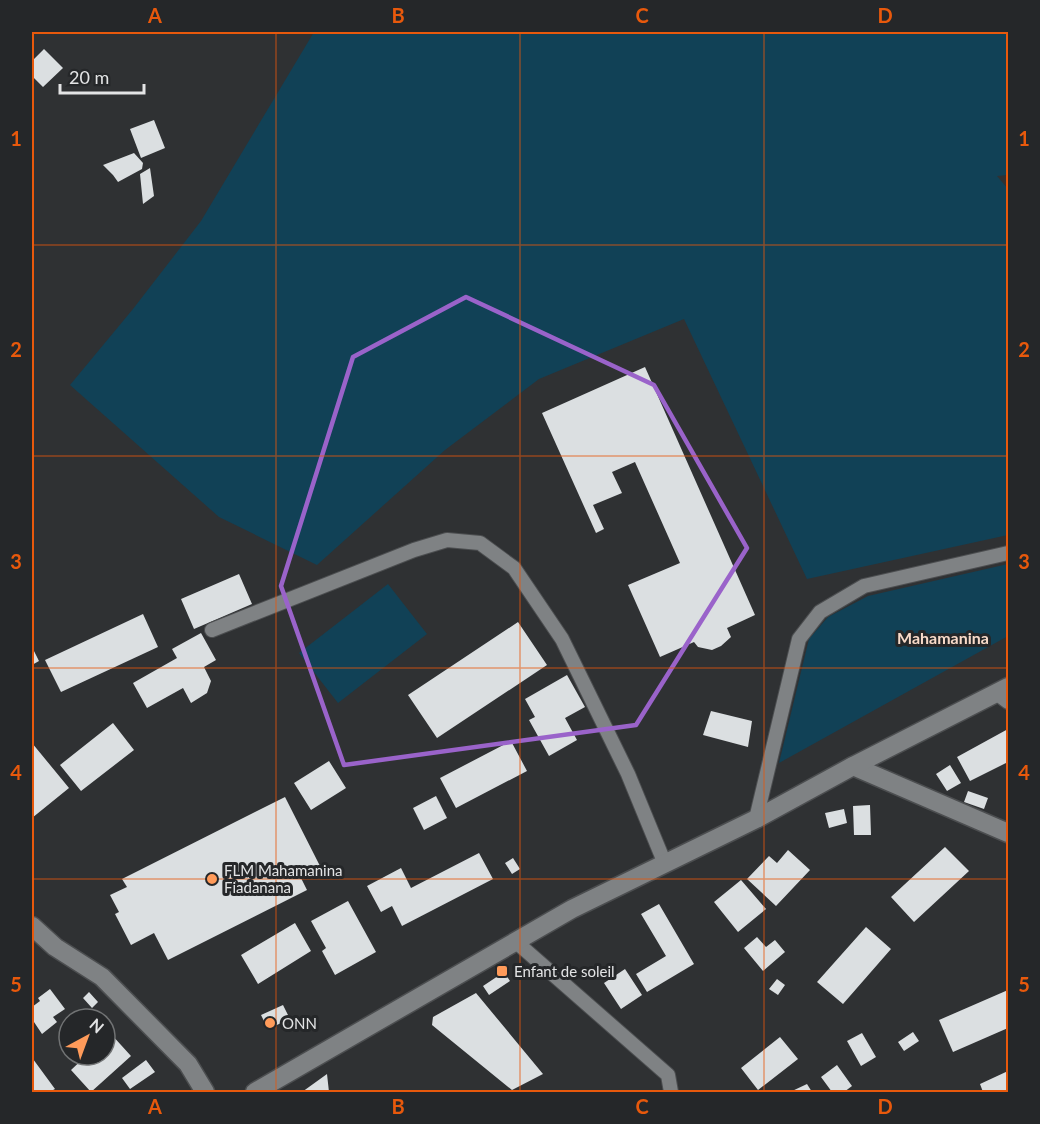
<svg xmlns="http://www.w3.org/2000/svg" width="1040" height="1124" viewBox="0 0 1040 1124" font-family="Lato,sans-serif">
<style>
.green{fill:#114156}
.building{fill:#dbdfe1}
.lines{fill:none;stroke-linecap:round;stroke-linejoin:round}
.service-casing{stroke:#4c4e50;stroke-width:16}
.minor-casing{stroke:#4c4e50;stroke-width:21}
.tertiary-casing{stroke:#4c4e50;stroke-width:21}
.service{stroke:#7f8284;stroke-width:14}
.minor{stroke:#7f8284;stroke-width:18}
.tertiary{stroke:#7f8284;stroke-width:18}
.marked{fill:none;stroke:#9a63ca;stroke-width:4.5;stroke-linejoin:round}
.grid{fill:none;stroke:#e8590c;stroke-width:1.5;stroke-opacity:0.55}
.poi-dot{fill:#ff9b5a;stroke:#252729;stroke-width:2}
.labels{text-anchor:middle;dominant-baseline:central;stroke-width:6;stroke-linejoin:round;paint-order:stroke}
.poi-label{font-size:15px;fill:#e3e4e5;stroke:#252729;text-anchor:start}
.neighbourhood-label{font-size:16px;font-weight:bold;fill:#f7dac9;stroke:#252729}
.neatline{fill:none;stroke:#e8590c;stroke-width:2}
.grid-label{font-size:20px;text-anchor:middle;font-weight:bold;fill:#e8590c}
</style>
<rect width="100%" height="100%" fill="#2f3133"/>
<path class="green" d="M314 32H1008V175L997 176 1008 189V535L807 579 684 319 539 379 445 450 317 565 219 517 70 385 133 309 201 221Z
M1008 564V636L779 763 809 639 828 617 868 596Z
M388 584 427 634 338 703 299 653Z"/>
<path class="building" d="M44 49 63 68 43 87 32 76V61Z
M154 120 165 148 141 158 130 129Z
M134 153 143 163 142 169 118 182 113 175 103 165Z
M150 168 154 196 143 204 140 174Z
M645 367 755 615 727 628 731 637 721 646 712 650 698 647 694 642 660 657 628 585 680 563 635 462 612 472 622 493 593 505 604 529 596 533 542 413Z
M239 574 252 604 194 629 181 599Z
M143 614 158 647 61 692 45 660Z
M518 622 547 665 437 738 408 695Z
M201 633 216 660 204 667 211 681 207 693 191 703 183 688 147 708 133 683 177 658 172 649Z
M32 647 39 661 32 665Z
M567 675 585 707 565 718 577 740 549 756 529 720 535 717 525 699Z
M711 711 752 721 748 747 703 735Z
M113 723 134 750 81 791 60 765Z
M1008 729V762L970 781 957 757Z
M511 741 527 771 456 808 440 778Z
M32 743 69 788 32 818Z
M329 761 346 788 311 810 294 783Z
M950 765 961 783 947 791 936 774Z
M968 791 988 798 984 809 964 802Z
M436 796 447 818 424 830 413 808Z
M285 797 321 868 301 878 307 890 168 960 154 933 131 945 115 914 119 912 110 895 127 887 122 879Z
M870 805 871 835H854L853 806Z
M844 809 847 823 829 828 825 813Z
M945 847 969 871 914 922 891 897Z
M788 850 810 870 776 906 747 879 769 856 777 863Z
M479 853 493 879 402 926 392 906 381 912 367 886 401 868 411 888Z
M513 858 520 869 512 874 505 863Z
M741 880 766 909 738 932 714 902Z
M348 901 376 952 335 975 322 951 326 948 311 921Z
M659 904 694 964 647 992 636 974 666 956 641 914Z
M295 923 311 951 258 984 241 955Z
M866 927 891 949 843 1004 817 982Z
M757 937 766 947 775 940 785 952 763 971 744 948Z
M625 969 642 995 621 1009 604 983Z
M504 972 510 981 489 995 483 986Z
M777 979 785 985 778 995 769 989Z
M50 989 65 1009 53 1017 57 1022 42 1034 32 1019V1007L40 1001 38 998Z
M1008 990V1028L953 1052 939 1020Z
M89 992 98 1002 92 1008 83 998Z
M476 993 543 1074 512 1090 432 1025 433 1017Z
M283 1005 290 1019 268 1029 261 1015Z
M913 1032 919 1041 904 1051 898 1042Z
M862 1033 876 1057 861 1066 847 1041Z
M111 1034 131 1056 91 1092 71 1070 87 1055H105V1039Z
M780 1037 798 1059 758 1090 741 1068Z
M33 1059 55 1089 49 1092H32V1061Z
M146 1060 155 1072 130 1089 122 1078Z
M837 1065 852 1086 844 1092H832L821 1077Z
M1008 1071V1092H983L980 1084Z
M327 1074 329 1092H302Z
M807 1084 812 1092H790Z"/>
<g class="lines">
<g class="service-casing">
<path id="service" d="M212 630 414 550 447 540 480 543 514 568 562 639 628 774 665 864
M996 693 1008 702
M756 819 799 639 820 612 864 586 1008 553
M515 941 668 1075 671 1092"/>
</g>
<g class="minor-casing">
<path id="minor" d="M853 766 1008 833
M32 926 55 947 102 977 188 1064 205 1092"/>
</g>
<g class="tertiary-casing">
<path id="tertiary" d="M255 1092 572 909 756 819 853 766 1008 687"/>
</g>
<use href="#service" class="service"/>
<use href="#minor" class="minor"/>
<use href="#tertiary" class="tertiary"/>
</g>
<path class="marked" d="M466 297 654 385 747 548 636 725 344 765 281 586 353 357Z"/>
<path class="grid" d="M276 32V1092M520 32V1092M764 32V1092M32 245H1008M32 456H1008M32 668H1008M32 879H1008"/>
<g class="poi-dot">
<circle cx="212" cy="879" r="6"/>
<rect x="496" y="965" width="12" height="12" rx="3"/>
<circle cx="270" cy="1023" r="6"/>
</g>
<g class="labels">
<g class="poi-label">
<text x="224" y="870">FLM Mahamanina<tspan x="224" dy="17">Fiadanana</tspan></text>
<text x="514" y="971">Enfant de soleil</text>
<text x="282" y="1023">ONN</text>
</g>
<g class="neighbourhood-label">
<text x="943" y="637">Mahamanina</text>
</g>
</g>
<rect width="1040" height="1124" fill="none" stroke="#252729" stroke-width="66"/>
<g transform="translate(87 1037) rotate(41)"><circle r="28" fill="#252729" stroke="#717374" stroke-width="1.5"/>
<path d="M0-4.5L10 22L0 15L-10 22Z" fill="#ff9b5a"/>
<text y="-9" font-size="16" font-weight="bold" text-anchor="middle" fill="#e3e4e5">N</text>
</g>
<path d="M60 84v9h84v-9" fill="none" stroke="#e3e4e5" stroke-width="3"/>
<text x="69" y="84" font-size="18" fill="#e3e4e5" stroke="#252729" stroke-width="4.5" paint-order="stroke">20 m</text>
<rect x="33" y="33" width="974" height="1058" class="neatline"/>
<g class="grid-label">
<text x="155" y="23">A</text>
<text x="398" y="23">B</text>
<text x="642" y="23">C</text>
<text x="885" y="23">D</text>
<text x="16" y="146">1</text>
<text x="1024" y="146">1</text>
<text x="16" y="357">2</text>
<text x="1024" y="357">2</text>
<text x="16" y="569">3</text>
<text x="1024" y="569">3</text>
<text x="16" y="780">4</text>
<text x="1024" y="780">4</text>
<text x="16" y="992">5</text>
<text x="1024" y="992">5</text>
<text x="155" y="1114">A</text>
<text x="398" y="1114">B</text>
<text x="642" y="1114">C</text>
<text x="885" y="1114">D</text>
</g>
</svg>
